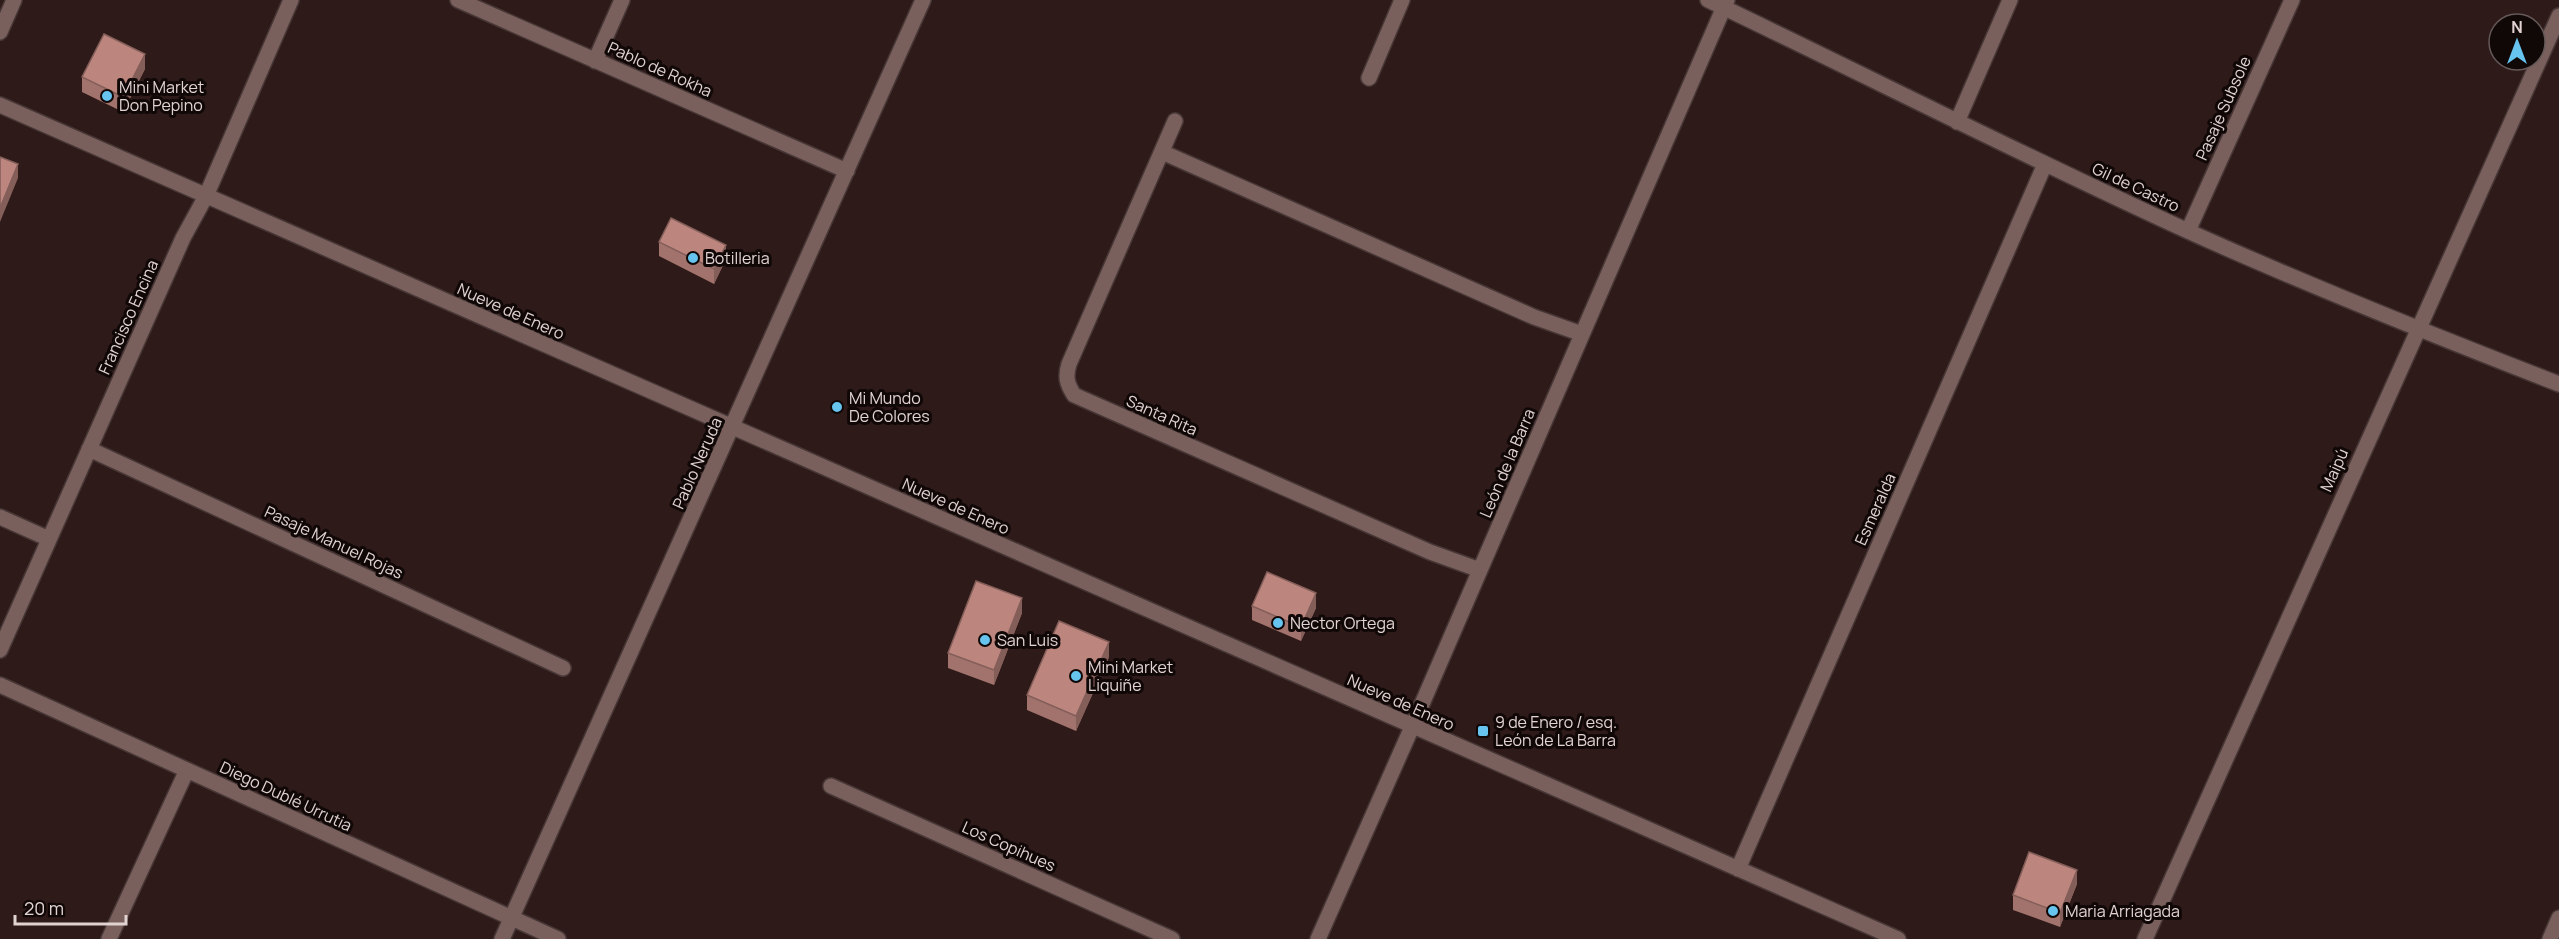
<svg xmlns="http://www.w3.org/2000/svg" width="2559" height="939" viewBox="0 0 2559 939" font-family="Manrope,sans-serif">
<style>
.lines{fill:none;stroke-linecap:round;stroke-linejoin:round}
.minor-casing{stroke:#463635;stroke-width:18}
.minor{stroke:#79605d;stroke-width:15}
.wall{fill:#a2736d}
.shaded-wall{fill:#845e59}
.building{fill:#bc867f;stroke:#845e59;stroke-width:1.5}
.poi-dot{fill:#66c4ef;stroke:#100807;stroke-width:2}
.labels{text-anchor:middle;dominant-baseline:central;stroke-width:6;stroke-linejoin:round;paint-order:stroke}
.street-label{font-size:16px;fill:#e1d3d1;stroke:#100807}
.poi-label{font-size:16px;fill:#e1d3d1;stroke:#100807;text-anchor:start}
</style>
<rect width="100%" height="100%" fill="#2e1a18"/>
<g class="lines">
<g class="minor-casing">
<path id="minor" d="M458 0 847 171
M1708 0C1869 77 2028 158 2190 232 2312 287 2435 336 2559 384
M0 32 14 0
M595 61 622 0
M1369 78 1402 0
M0 105 1898 939
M1175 121 1069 364C1065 377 1067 384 1074 395L1430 552 1480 570
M1957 122 2010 0
M1162 152 1534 317 1582 334
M2188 231 2292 0
M89 449 563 668
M0 517 49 539
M0 650 183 238 206 196 291 0
M0 685 558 939
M831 786 1172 939
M1738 869 2045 164
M109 939 187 770
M502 939 923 0
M1318 939 1412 727 1727 0
M2145 939 2559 16
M2550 939 2559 918"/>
</g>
<use href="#minor" class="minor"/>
</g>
<path class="wall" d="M145 69 123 112 82 92V77Z
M659 242 726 259 714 284 659 256Z
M1252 606 1316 608 1301 641 1252 620Z
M1022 613 994 685 948 668V653Z
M1109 657 1076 731 1027 710V695Z
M2077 884 2060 927 2013 910V895Z"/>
<path class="shaded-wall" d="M145 54V69L123 112V97Z
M18 164V178L0 222V208Z
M726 245V259L714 284V269Z
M1316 593V608L1301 641V627Z
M1022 598V613L994 685V670Z
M1109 642V657L1076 731V716Z
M2077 870V884L2060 927V913Z"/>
<path class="building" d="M104 34 145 54 123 97 82 77Z
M0 157 18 164 0 208Z
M671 218 726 245 714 269 659 242Z
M1267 572 1316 593 1301 627 1252 606Z
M976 581 1022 598 994 670 948 653Z
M1059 621 1109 642 1076 716 1027 695Z
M2029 852 2077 870 2060 913 2013 895Z"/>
<g class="poi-dot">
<circle cx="107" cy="96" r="6"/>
<circle cx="693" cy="258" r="6"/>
<circle cx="837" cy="407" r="6"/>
<circle cx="1278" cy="623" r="6"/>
<circle cx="985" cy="640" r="6"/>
<circle cx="1076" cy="676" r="6"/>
<rect x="1477" y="725" width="12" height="12" rx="3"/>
<circle cx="2053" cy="911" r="6"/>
</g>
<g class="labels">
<g class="street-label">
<text transform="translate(660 69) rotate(24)">Pablo de Rokha</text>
<text transform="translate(2223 108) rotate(-66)">Pasaje Subsole</text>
<text transform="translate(2136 187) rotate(25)">Gil de Castro</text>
<text transform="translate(511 311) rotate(24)">Nueve de Enero</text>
<text transform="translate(128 317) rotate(-66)">Francisco Encina</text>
<text transform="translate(1162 415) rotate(24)">Santa Rita</text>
<text transform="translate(697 463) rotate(-66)">Pablo Neruda</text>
<text transform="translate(1507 463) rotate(-67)">León de la Barra</text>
<text transform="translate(2334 470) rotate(-66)">Maipú</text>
<text transform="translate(956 506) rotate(24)">Nueve de Enero</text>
<text transform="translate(1875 509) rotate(-66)">Esmeralda</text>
<text transform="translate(334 542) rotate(25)">Pasaje Manuel Rojas</text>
<text transform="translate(1401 702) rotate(24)">Nueve de Enero</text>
<text transform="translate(286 796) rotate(25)">Diego Dublé Urrutia</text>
<text transform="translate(1009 846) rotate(24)">Los Copihues</text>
</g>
<g class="poi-label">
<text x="119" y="87">Mini Market<tspan x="119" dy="18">Don Pepino</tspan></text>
<text x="705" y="258">Botilleria</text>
<text x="849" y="398">Mi Mundo<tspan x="849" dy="18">De Colores</tspan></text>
<text x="1290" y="623">Nector Ortega</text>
<text x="997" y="640">San Luis</text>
<text x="1088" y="667">Mini Market<tspan x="1088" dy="18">Liquiñe</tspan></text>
<text x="1495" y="722">9 de Enero / esq.<tspan x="1495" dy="18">León de La Barra</tspan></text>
<text x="2065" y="911">Maria Arriagada</text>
</g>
</g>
<g transform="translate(2517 42)"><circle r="28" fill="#100807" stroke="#645958" stroke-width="1.5"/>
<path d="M0-4.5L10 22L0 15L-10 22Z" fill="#66c4ef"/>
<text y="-9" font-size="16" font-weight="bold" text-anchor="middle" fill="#e1d3d1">N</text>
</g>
<path d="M15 915v9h111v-9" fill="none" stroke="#e1d3d1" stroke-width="3"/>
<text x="24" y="915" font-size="18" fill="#e1d3d1" stroke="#100807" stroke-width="4.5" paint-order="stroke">20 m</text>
</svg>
